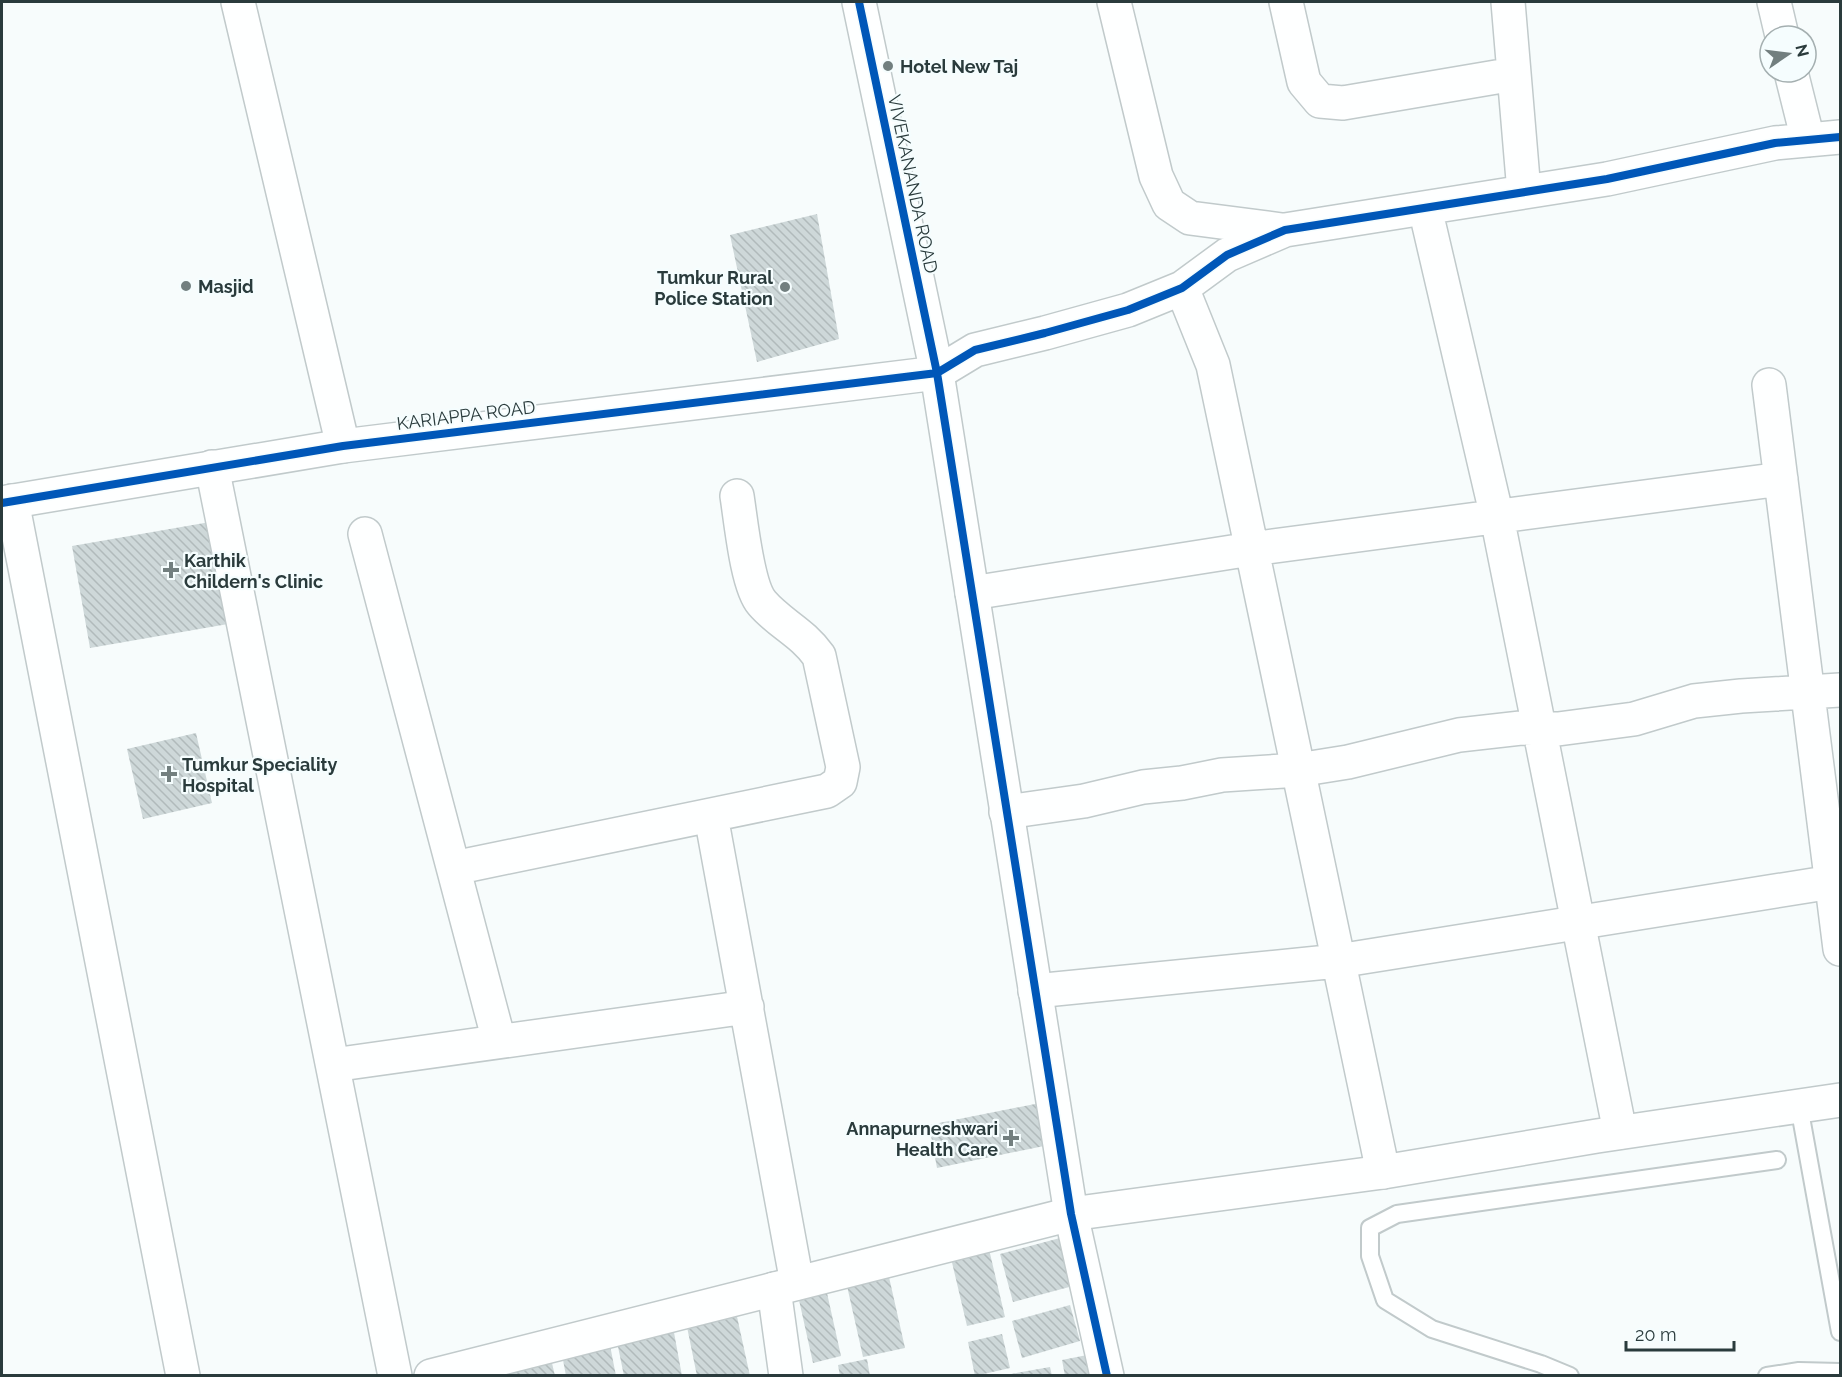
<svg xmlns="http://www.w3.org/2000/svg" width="1842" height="1377" viewBox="0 0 1842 1377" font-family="Raleway,sans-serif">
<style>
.building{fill:url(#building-back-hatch)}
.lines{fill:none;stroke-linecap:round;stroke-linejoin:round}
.service-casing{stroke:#c1cacb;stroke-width:20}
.minor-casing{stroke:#c1cacb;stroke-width:36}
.tertiary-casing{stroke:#c1cacb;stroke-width:36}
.secondary-casing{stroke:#c1cacb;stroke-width:36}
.service{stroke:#feffff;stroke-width:16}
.minor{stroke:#feffff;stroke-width:33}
.tertiary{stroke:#feffff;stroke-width:33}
.secondary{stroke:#feffff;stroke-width:33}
.cycleway-casing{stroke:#f5fdfe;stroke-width:11}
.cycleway{stroke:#0057b8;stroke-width:8}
.poi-dot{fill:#727f7f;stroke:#f5fdfe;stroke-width:2}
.labels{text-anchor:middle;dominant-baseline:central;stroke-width:4.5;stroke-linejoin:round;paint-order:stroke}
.poi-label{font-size:18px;font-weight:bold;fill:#2a3b3c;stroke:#f5fdfe;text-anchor:start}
.street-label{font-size:18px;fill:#2a3b3c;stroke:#f5fdfe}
</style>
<defs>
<pattern id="building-back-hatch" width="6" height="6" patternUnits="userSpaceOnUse" patternTransform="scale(1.5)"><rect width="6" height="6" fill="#ced8d9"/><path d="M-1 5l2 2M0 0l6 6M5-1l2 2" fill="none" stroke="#b1babb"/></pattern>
</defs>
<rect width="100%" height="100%" fill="#f7fcfc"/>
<path class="building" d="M817 214 839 339 757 362 730 235Z
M210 522 228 624 90 648 72 546Z
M196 733 212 803 143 819 127 749Z
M1040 1103 1049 1145 937 1168 929 1125Z
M1060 1238 1073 1286 1013 1302 1000 1254Z
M988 1245 1005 1317 967 1326 950 1254Z
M889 1277 905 1348 863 1357 847 1286Z
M827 1293 841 1356 813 1363 799 1300Z
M1070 1305 1080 1341 1022 1358 1012 1321Z
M736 1312 750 1376H697L686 1322Z
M673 1327 682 1376H624L616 1337Z
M1002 1334 1010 1368 975 1376 968 1342Z
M609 1340 616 1376H566L561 1349Z
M549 1350 555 1376H505L501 1361Z
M1087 1355 1091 1376H1065L1062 1360Z
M867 1359 870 1376H840L838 1365Z
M1050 1367 1052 1376H1011V1374Z"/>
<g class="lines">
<g class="service-casing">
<path id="service" d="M1799 1106 1840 1332
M1570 1376 1541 1364 1432 1329 1385 1300 1370 1256V1228L1397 1214 1777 1160
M1767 1376 1799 1371 1840 1372"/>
</g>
<g class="minor-casing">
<path id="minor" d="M238 2 343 446
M1114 2 1156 176 1169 204 1190 218 1282 230
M1286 2 1304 82 1320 101 1343 103 1514 74
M1508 2 1524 192
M1774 2 1782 36
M1791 72 1808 140
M1425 208 1497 517 1620 1132
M1182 288 1213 365 1383 1172
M937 373 975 350 1045 333 1128 310 1182 288 1227 255 1285 230 1607 179 1775 143 1840 137
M1769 385 1840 949
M212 467 395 1376
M12 501 183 1376
M365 534 499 1041
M972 593 1251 549 1781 479
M1006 812 1084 801 1143 787 1182 783 1222 775 1298 770 1348 762 1459 735 1521 728 1558 729 1634 719 1694 701 1741 696 1840 690
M711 816 797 1283
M454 868 827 791 840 782 843 767 819 656C802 632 780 624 762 603 747 586 741 521 737 496
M1035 991 1338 961 1832 882
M333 1065 747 1007
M1071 1214 1107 1376
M774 1289 786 1376"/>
</g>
<g class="tertiary-casing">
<path id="tertiary" d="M859 2 937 373 1071 1214
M2 503 343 446 937 373"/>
</g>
<g class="secondary-casing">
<path id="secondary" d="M431 1376 1071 1214 1383 1172 1597 1136 1840 1100"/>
</g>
<use href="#service" class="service"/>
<use href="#minor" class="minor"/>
<use href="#tertiary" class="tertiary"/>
<use href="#secondary" class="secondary"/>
<g class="cycleway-casing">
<path id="cycleway" d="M859 2 937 373 1071 1214 1107 1376
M2 503 343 446 937 373 975 350 1045 333 1128 310 1182 288 1227 255 1285 230 1607 179 1775 143 1840 137"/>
</g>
<use href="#cycleway" class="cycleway"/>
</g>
<g class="poi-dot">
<circle cx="888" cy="66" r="6"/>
<circle cx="186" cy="286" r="6"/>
<circle cx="785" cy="287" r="6"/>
<path d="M168 561h6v6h6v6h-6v6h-6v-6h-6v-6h6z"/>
<path d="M166 765h6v6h6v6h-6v6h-6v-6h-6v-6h6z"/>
<path d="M1008 1129h6v6h6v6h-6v6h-6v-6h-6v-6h6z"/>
</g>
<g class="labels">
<g class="poi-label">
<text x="900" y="66">Hotel New Taj</text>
<text x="773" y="277" text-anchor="end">Tumkur Rural<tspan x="773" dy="21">Police Station</tspan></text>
<text x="198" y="286">Masjid</text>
<text x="184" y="560">Karthik<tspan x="184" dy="21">Childern's Clinic</tspan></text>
<text x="182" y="764">Tumkur Speciality<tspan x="182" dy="21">Hospital</tspan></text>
<text x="998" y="1128" text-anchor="end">Annapurneshwari<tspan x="998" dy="21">Health Care</tspan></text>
</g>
<g class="street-label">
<text transform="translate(913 184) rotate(78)">VIVEKANANDA ROAD</text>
<text transform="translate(466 415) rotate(-7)">KARIAPPA ROAD</text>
</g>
</g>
<rect width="1842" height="1377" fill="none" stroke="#2a3b3c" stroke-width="6"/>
<g transform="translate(1788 54) rotate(76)"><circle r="28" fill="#f5fdfe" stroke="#a4afb0" stroke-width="1.5"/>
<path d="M0-4.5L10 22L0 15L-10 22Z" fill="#727f7f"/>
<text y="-9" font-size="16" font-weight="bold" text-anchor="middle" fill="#2a3b3c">N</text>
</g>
<path d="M1626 1341v9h108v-9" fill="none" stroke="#2a3b3c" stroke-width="3"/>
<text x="1635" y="1341" font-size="18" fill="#2a3b3c" stroke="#f5fdfe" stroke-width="4.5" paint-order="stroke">20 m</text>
</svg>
